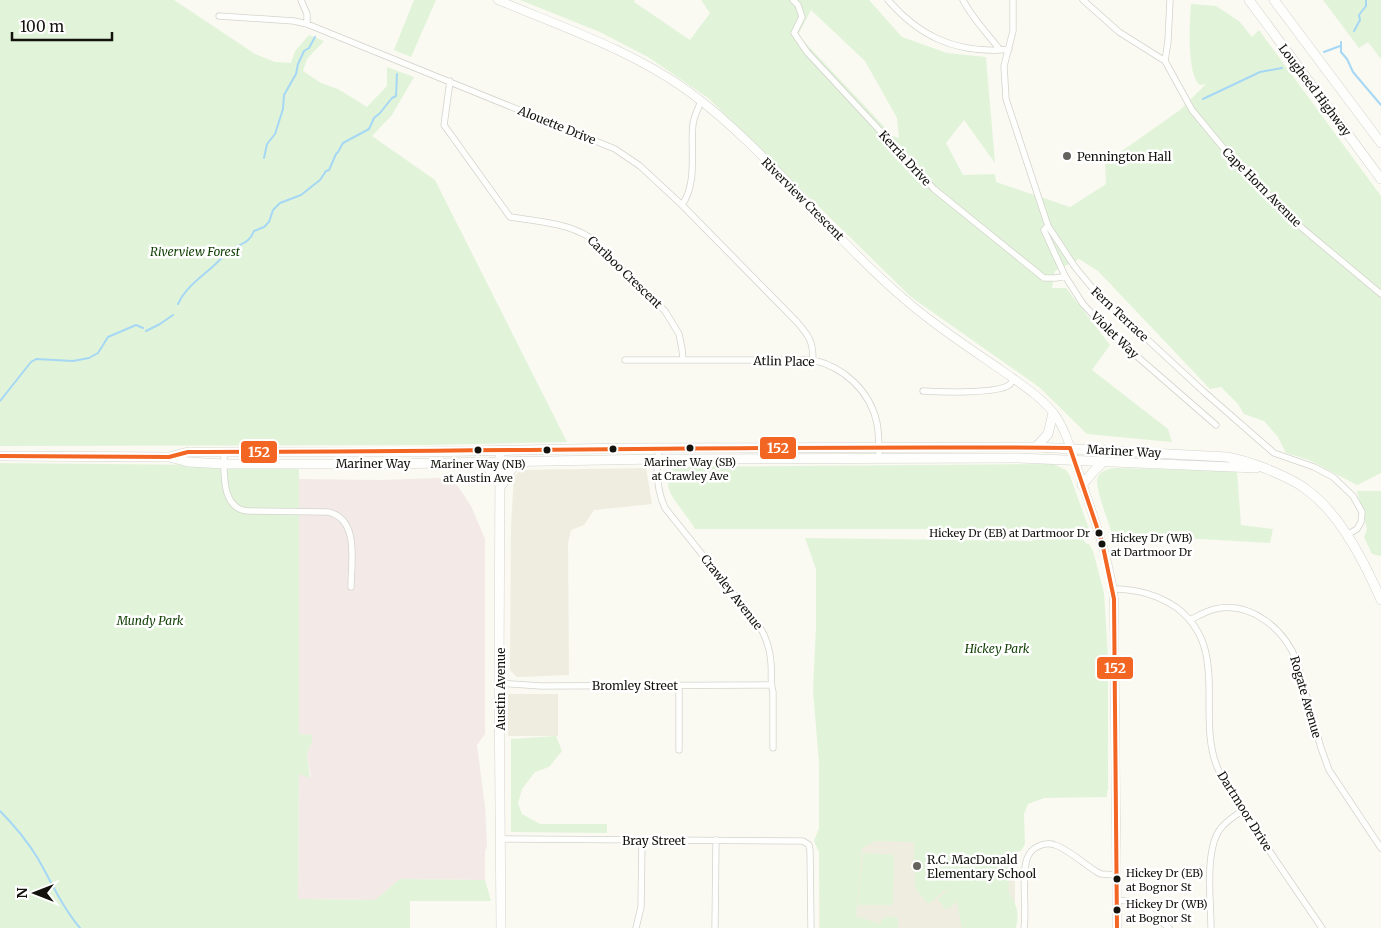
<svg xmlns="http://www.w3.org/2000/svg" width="1381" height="928" viewBox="0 0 1381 928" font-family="Merriweather,serif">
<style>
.built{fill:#efeddf}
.industrial{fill:#f3e9e6}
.green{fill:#e1f4d9;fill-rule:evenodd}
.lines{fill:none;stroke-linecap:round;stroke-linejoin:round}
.stream{stroke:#a6d7f4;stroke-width:2}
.minor-casing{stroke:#d4d4ce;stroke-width:7}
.tertiary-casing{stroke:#d4d4ce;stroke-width:9}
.secondary-casing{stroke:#d4d4ce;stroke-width:10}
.primary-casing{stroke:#d4d4ce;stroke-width:10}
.minor{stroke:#fefefd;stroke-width:5.5}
.tertiary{stroke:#fefefd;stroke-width:8}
.secondary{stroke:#fefefd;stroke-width:9}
.primary{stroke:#fefefd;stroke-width:9}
.bus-1-casing{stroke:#fff;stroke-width:8}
.bus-1{stroke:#f26522;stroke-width:4}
.poi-dot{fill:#64635d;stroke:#fff;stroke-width:2}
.bus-dot{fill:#13120d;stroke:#fff;stroke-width:2}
.labels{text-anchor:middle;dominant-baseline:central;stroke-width:5;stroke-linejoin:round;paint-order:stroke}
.bus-label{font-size:11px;fill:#13120d;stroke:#fff;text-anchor:start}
.street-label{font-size:12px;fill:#13120d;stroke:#fff}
.poi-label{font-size:12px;fill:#13120d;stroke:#fff;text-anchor:start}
.park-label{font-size:12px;font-style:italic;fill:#0e3d01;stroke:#fff}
.line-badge{stroke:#fff;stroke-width:2}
.badge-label{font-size:14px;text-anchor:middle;font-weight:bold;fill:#fff}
</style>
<rect width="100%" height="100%" fill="#faf9f2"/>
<path class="built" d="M646 468 652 504 594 510 584 525 571 530 568 543 569 675 517 677 510 670 511 528 514 476 521 470Z
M508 694H558V736H508Z
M819 820H1015V912L1014 928H819Z"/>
<path class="industrial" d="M439 478 455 482 471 506 485 539V734L477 745 485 807 487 847 485 850V880L400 879 375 900 298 899 299 774 311 777 307 753 310 747 312 735 293 734 292 479 381 480Z"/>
<path class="green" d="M0 0H174L255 54 275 62 291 63 295 51 309 35 324 41 307 59 303 71 321 83 338 89 367 107 387 86V67L414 77 392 115 372 136 435 180 567 442 428 445 0 446Z
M414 0H436L411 57 394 50Z
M520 0H635L634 2 690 40 710 13 701 0H869L902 37 947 53 986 57 995 163 964 120 946 143 963 175 995 174 996 182 1070 207 1106 184 1105 163 1180 110 1206 84 1200 85C1186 73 1190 21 1191 4L1216 6 1239 21 1252 37 1259 30 1381 196V473L1357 485 1309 460 1286 453 1278 437 1264 421 1244 414 1238 404 1221 387 1210 389 1098 271 1079 259 1055 271 1052 288H1066L1110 345 1092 370 1168 429 1172 442 1087 434 1039 387 911 297 708 98 648 57 600 32ZM811 10 865 61 897 118 899 138 893 136 798 35Z
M1323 0H1381V59L1368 42 1359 48Z
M0 463 299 466V734L312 735V742L307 753 310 778 299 774 298 899 375 900 400 879 485 880 491 901H410V928H0Z
M1053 464 1066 470 1070 476 1089 529H695C692 524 688 518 684 513 673 497 661 487 673 467Z
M1115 468 1237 471 1241 525 1273 529 1270 543 1112 534C1109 523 1096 490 1097 480 1099 471 1107 469 1115 468Z
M1357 491H1381V556L1372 554 1364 537 1367 529Z
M1078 535 1087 544H1089L1093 551 1104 593 1108 656 1107 660H1105V672L1108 674V790L1107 791V797L1044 798 1028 804 1024 814 1025 844 1021 851 1013 852 1008 891C1016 904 1020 912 1016 928H962L956 896V902L949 908H944L938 899 949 889C939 891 937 900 928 904L915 888 914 842 875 841 862 848 856 916 880 924 883 918 891 916 898 918V928H820L819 852 814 841 819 828V764L813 690 816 627V569L805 538 1032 541 1035 538Z
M556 736 562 751 549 767 535 772 522 789 518 803 522 814 540 824H607V833L511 832V739Z
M863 853 894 855 893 905H858Z"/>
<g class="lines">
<path class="stream" d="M1354 31 1360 20 1359 15 1366 6V0
M1341 42V52L1347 59 1353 72 1381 105
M1324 52 1340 46
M1203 99 1260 72 1282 68
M264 158 267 144 275 134 283 109 284 95 296 74 298 64 304 51 309 48 315 37
M178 304C184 290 198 279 210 269 217 263 223 256 231 250 241 243 249 244 254 231L264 227 269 222 273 210 280 203 301 195 320 180 326 171 329 170 336 154 338 152 343 143 369 129 374 118 380 113 392 98 396 96 397 74
M146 331 160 324 173 315
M0 401 31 362 36 359 73 361 89 358 98 353 108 337 136 325 143 328
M0 811C14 825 27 841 37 857 51 881 62 907 80 928"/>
<g class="minor-casing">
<path id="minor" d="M301 0 307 14V24
M793 0 798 5 802 17 794 33 807 52 934 189 1044 278H1056L1065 276
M888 0C918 35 953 52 1000 50
M963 0C972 18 987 33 1000 50L1009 49
M1013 0V31L1004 66 1006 99 1048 226 1075 267 1094 290 1203 391 1274 453 1314 467 1333 477 1353 496 1362 512 1361 522 1357 529 1347 535
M1083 0 1119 32 1165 61 1192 110 1235 162 1302 228 1381 294
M219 16 294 21 307 24 615 149 640 166 682 205 797 322C809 336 813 341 813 360
M1165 61 1168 41 1170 0
M450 81 444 125 510 217C536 221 567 223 589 237L665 311 679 334 682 349 683 360
M682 205C698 182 690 149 693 124 694 116 698 109 701 101
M1048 226 1044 230 1065 276 1083 304 1109 332 1216 425
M625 360H813C844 367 870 391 877 423 879 434 879 446 879 458
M923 391C939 392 997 394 1009 385 1011 384 1012 381 1014 379
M659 448C656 468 656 489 665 508L758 624C766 636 770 649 771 663 772 673 770 682 773 692V748
M224 452C224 473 221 510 249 511L328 512C360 519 351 563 351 587
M1113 589C1137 589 1157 594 1177 608 1231 649 1195 716 1218 769 1230 795 1247 819 1264 843 1283 871 1303 900 1322 928
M1190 620C1198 616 1206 611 1215 609 1252 601 1285 630 1297 662L1321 748 1329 770 1381 848
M499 683 541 686 771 685
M679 750V685
M501 839 803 841 809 845 810 850 811 928
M1117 900 1137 902 1169 928
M636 928 641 907 642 840
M715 928 716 840
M1024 928C1027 908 1021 876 1027 859 1030 848 1044 841 1055 845 1068 849 1084 864 1097 872L1101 874 1117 875
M1211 928C1211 902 1204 849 1221 828 1227 821 1234 816 1242 811"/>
</g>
<g class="tertiary-casing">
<path id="tertiary" d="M498 0C562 27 631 50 688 91 770 151 831 238 909 303 937 327 969 348 1000 369 1019 383 1041 396 1055 415 1067 432 1072 454 1079 473 1092 514 1109 556 1114 599L1117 928"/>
</g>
<g class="secondary-casing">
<path id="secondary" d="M1036 447 1048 434 1053 413
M0 456 169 457 188 462 224 464H386L657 459 1018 458 1256 468
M500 456 499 683 501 928
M169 457 188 452H422L625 448 1036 447 1227 457C1240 459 1254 464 1267 469 1281 475 1295 480 1307 490 1339 513 1365 563 1381 600
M481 462 490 470 501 486
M1082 485 1093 472 1104 461
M501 486 511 470 519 461"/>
</g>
<g class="primary-casing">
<path id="primary" d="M1249 0 1381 179
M1274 0 1381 143"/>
</g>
<use href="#minor" class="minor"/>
<use href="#tertiary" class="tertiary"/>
<use href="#secondary" class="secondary"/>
<use href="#primary" class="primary"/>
<g class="bus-1-casing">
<path id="bus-1" d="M0 456 169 457 188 452C482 452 776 445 1070 448L1102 542 1114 599 1117 928"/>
</g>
<use href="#bus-1" class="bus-1"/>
</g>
<g class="poi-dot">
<circle cx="1067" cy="156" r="5"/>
<circle cx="917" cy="866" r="5"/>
</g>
<g class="bus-dot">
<circle cx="690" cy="448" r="4.5"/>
<circle cx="613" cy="449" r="4.5"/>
<circle cx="478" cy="450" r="4.5"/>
<circle cx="547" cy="450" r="4.5"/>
<circle cx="1099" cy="533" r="4.5"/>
<circle cx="1102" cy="544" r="4.5"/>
<circle cx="1117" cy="879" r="4.5"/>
<circle cx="1117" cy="910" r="4.5"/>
</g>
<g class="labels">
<g class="bus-label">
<text x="690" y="462" text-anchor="middle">Mariner Way (SB)<tspan x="690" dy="14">at Crawley Ave</tspan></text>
<text x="478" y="464" text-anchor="middle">Mariner Way (NB)<tspan x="478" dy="14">at Austin Ave</tspan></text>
<text x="1090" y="533" text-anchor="end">Hickey Dr (EB) at Dartmoor Dr</text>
<text x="1111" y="538">Hickey Dr (WB)<tspan x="1111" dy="14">at Dartmoor Dr</tspan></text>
<text x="1126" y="873">Hickey Dr (EB)<tspan x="1126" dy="14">at Bognor St</tspan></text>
<text x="1126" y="904">Hickey Dr (WB)<tspan x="1126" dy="14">at Bognor St</tspan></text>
</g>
<g class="street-label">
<text transform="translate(1315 90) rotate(53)">Lougheed Highway</text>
<text transform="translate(557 125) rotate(22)">Alouette Drive</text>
<text transform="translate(905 158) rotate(47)">Kerria Drive</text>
<text transform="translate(1262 187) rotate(45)">Cape Horn Avenue</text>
<text transform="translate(803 199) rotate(45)">Riverview Crescent</text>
<text transform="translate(625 272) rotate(44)">Cariboo Crescent</text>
<text transform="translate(1120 314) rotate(43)">Fern Terrace</text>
<text transform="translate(1115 335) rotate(44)">Violet Way</text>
<text transform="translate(784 361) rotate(1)">Atlin Place</text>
<text transform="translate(1124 451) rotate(3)">Mariner Way</text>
<text x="373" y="463">Mariner Way</text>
<text transform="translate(732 592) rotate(52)">Crawley Avenue</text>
<text x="635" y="685">Bromley Street</text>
<text transform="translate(500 689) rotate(-90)">Austin Avenue</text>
<text transform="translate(1306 697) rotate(74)">Rogate Avenue</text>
<text transform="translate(1245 811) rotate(58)">Dartmoor Drive</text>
<text x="654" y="840">Bray Street</text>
</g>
<g class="poi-label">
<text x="1077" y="156">Pennington Hall</text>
<text x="927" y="859">R.C. MacDonald<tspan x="927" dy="14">Elementary School</tspan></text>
</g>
<g class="park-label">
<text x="195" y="251">Riverview Forest</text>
<text x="150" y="620">Mundy Park</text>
<text x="997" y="648">Hickey Park</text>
</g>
</g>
<g class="line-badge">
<rect x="759" y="436" width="38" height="24" rx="5" fill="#f26522"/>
<rect x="240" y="440" width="38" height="24" rx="5" fill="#f26522"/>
<rect x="1096" y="656" width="38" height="24" rx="5" fill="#f26522"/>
</g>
<g class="badge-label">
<text x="778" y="453">152</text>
<text x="259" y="457">152</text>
<text x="1115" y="673">152</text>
</g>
<g transform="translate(35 893) rotate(270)" stroke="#ffffff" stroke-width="4" paint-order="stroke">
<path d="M0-4L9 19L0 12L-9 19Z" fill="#13120d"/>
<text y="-8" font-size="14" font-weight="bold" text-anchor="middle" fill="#13120d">N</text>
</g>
<path d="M12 32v8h100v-8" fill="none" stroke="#13120d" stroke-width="2.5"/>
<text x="20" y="32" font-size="15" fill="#13120d" stroke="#ffffff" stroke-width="4" paint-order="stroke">100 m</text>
</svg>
